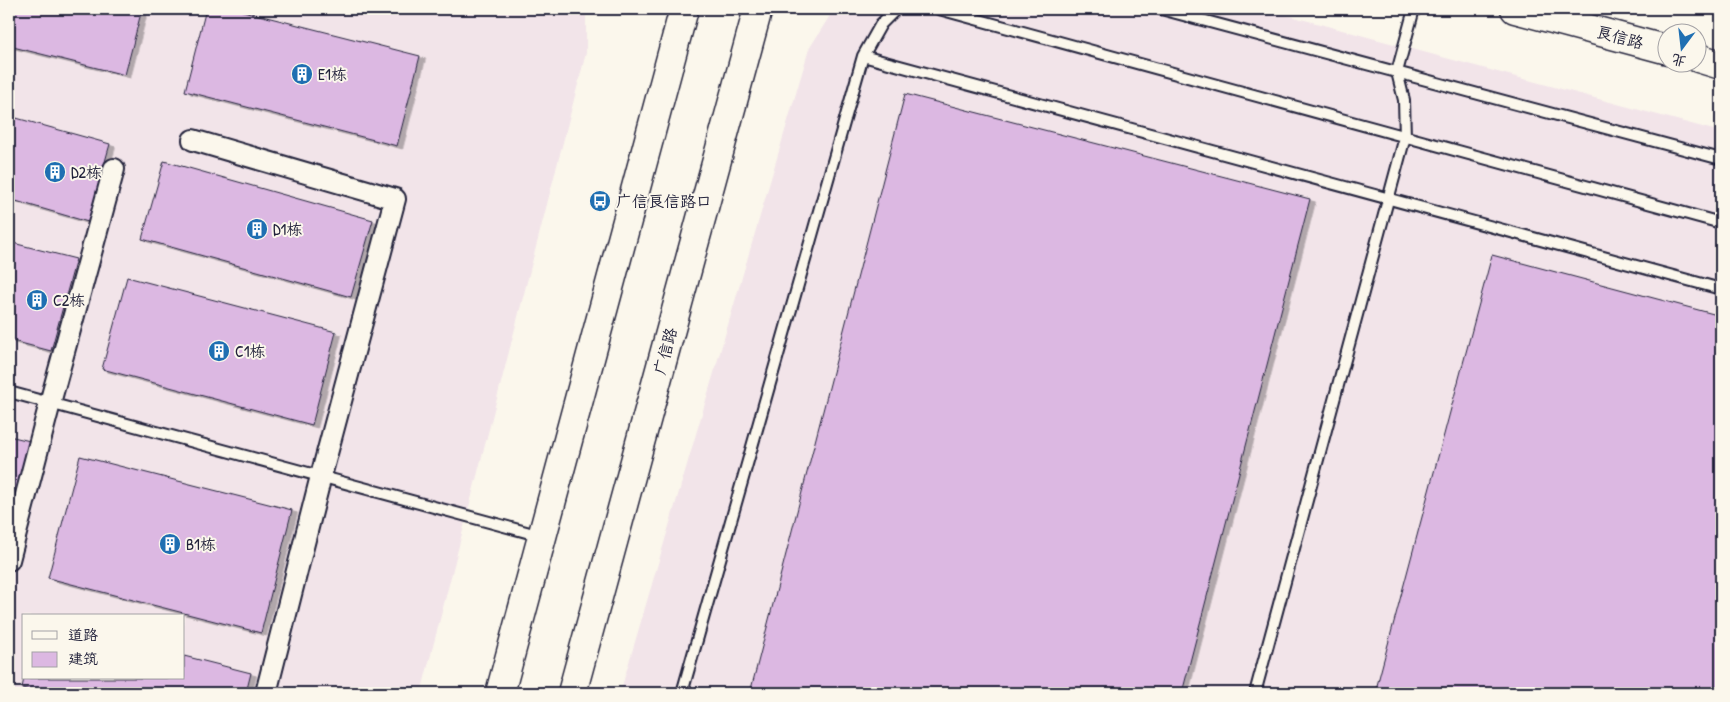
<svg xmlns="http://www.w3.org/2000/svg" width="1730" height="702" viewBox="0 0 1730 702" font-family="'Patrick Hand','LXGW WenKai TC',sans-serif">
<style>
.built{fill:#f2e4e9;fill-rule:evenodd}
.building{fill:#dcb8e2;stroke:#22223b;filter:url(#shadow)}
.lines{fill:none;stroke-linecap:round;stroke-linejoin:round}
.service-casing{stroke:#22223b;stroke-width:14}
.minor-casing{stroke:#22223b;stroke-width:24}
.secondary-casing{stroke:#22223b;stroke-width:31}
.service{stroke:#fbf7ec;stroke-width:10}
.minor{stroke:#fbf7ec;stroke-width:20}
.secondary{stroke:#fbf7ec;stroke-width:28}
.labels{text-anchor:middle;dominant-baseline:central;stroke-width:4;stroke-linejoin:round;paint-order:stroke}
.street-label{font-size:16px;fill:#22223b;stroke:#fbf7ec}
.poi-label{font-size:16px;fill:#22223b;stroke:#fbf7ec;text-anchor:start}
</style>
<defs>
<filter id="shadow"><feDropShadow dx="5.5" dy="3" stdDeviation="0" flood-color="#0004"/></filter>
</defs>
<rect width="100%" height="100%" fill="#fbf7ec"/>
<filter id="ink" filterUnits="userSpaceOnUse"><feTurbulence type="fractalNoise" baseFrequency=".02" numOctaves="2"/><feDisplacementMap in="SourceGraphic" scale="10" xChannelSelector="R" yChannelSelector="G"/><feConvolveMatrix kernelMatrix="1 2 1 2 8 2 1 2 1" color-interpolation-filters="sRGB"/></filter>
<g filter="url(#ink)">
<path class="built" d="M9 9H586V53L421 693H9ZM24 616H184V678H24Z
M834 9H1264L1721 132V693H620L809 49Z"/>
<path class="building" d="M9 9H142L125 75 9 46Z
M206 9H235L420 56 397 146 185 91Z
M905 94 1310 199 1182 693H750Z
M9 116 110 144 88 222 9 199Z
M164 161 373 220 351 297 142 239Z
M9 242 76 259 51 351 9 340Z
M1492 255 1721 316V693H1375Z
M127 277 336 332 312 425 102 369Z
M9 436 30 441 9 523Z
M80 456 292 510 261 633 48 578Z
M184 656 251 673 246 693H43L22 688 24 678H184Z"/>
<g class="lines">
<g class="service-casing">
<path id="service" d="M939 9 1721 223
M1161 9 1721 159
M863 56 1721 289
M9 392 541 536
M682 693 863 56 881 24 896 9
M1255 693 1405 137 1404 100 1397 72 1414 9"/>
</g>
<g class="minor-casing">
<path id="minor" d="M193 140 395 199 321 476 266 693
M9 560 50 403 114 169"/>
</g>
<g class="secondary-casing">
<path id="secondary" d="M1515 9 1668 50
M1698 58 1721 65
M500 693 684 9
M572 693 758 9"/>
</g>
<use href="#service" class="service"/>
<use href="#minor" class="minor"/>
<use href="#secondary" class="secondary"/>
</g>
</g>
<defs>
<g id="building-disc" transform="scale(1.125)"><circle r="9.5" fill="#1f6fb2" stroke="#fbf7ec"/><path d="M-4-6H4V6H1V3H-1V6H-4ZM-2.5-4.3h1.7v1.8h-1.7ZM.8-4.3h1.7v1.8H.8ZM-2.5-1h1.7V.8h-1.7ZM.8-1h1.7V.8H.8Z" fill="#fff"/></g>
<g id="bus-disc" transform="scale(1.125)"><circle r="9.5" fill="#1f6fb2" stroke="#fbf7ec"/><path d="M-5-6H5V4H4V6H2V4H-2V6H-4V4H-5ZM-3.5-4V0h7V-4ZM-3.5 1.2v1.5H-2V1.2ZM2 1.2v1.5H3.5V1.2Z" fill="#fff"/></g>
</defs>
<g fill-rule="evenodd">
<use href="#building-disc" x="302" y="74"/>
<use href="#building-disc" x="55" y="172"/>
<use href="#bus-disc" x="600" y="201"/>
<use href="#building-disc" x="257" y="229"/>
<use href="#building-disc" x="37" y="300"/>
<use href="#building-disc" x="219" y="351"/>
<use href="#building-disc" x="170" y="544"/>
</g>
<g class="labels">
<g class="street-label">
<text transform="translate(1620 37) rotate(15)">良信路</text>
<text transform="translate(665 351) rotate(-75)">广信路</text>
</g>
<g class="poi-label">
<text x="318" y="74">E1栋</text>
<text x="71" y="172">D2栋</text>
<text x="616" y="201">广信良信路口</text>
<text x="273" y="229">D1栋</text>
<text x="53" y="300">C2栋</text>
<text x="235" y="351">C1栋</text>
<text x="186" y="544">B1栋</text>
</g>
</g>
<rect width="1730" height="702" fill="none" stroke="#fbf7ec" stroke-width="30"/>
<rect x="15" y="15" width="1700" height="672" fill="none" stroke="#22223b" stroke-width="2" filter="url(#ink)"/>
<rect x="22" y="614" width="162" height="65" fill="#fbf7ec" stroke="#a4a2a5"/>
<rect x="32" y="631" width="25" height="8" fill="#fbf7ec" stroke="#a4a2a5"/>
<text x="68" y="640" font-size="15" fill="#22223b">道路</text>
<rect x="32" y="652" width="25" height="15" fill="#dcb8e2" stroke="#a4a2a5"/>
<text x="68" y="664" font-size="15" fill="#22223b">建筑</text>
<g transform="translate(1682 48) rotate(195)"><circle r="24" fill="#fbf7ec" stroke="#a4a2a5"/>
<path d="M0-4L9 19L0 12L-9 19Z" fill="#1f6fb2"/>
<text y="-8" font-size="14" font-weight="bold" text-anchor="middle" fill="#22223b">北</text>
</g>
</svg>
